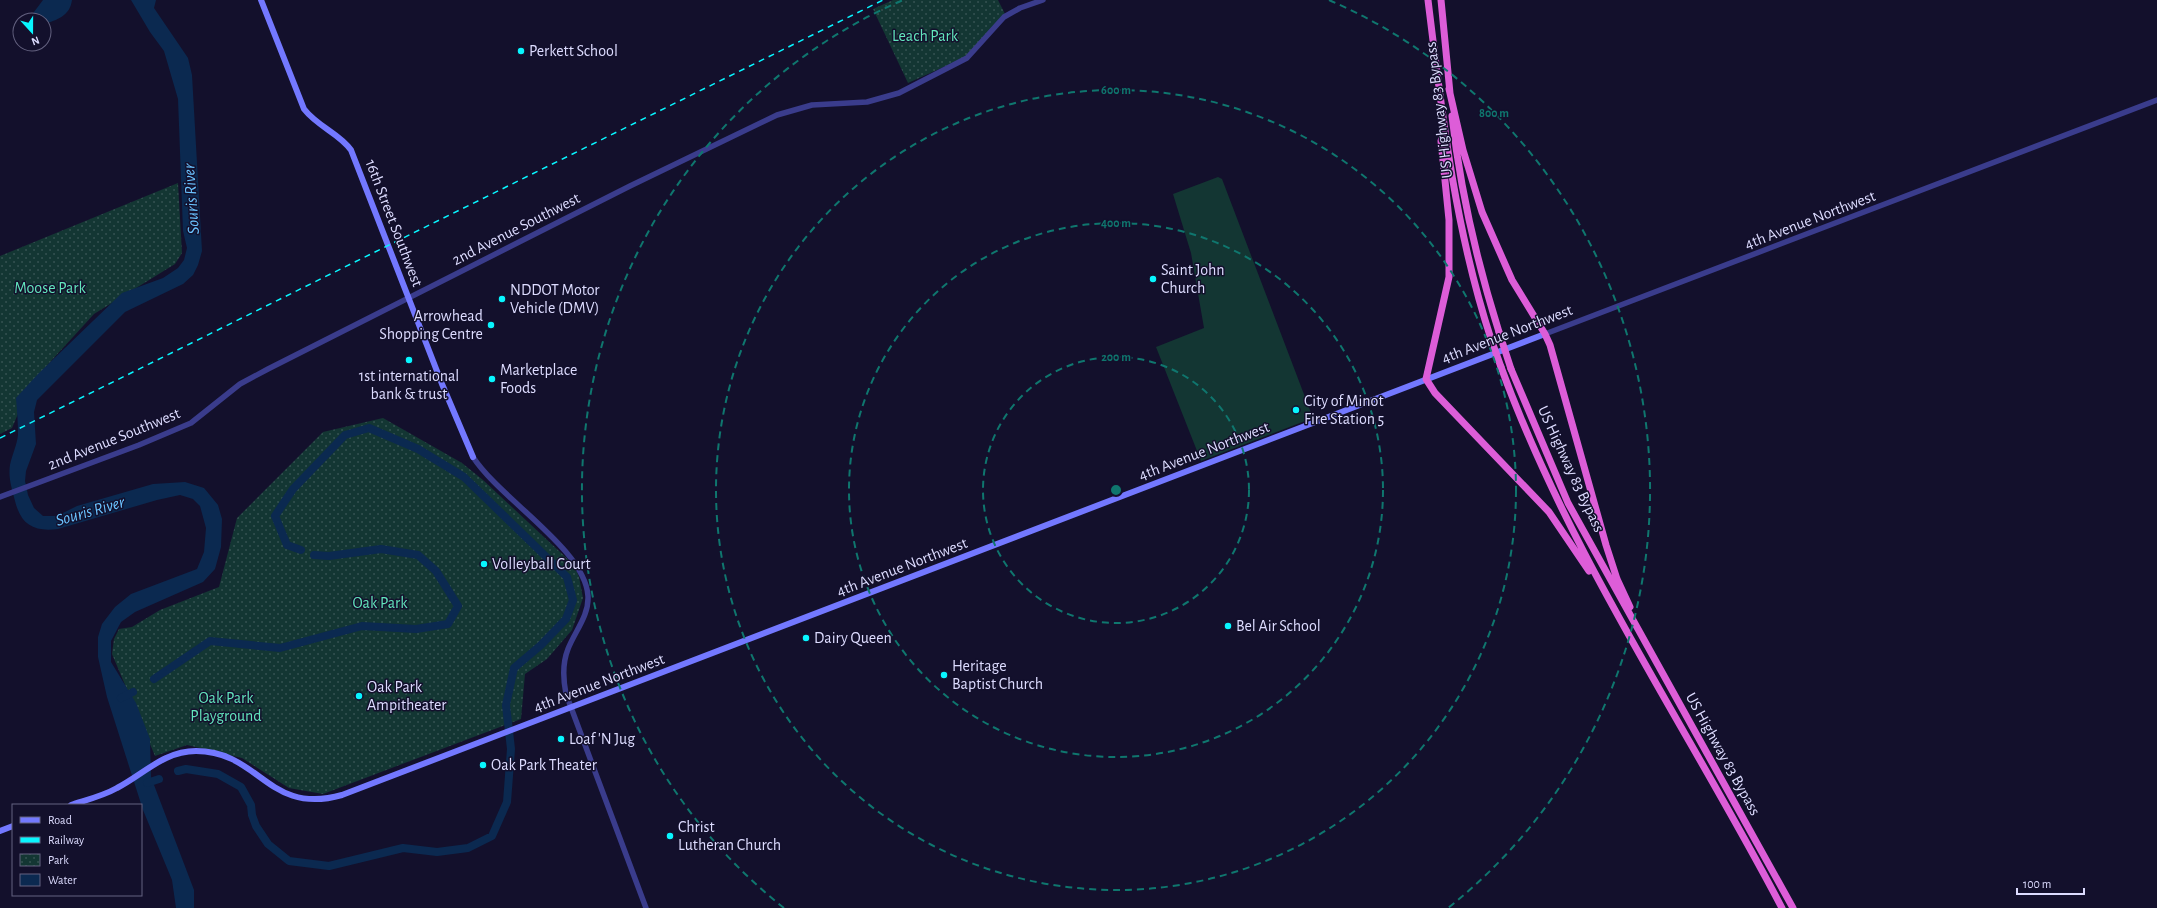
<svg xmlns="http://www.w3.org/2000/svg" width="2157" height="908" viewBox="0 0 2157 908" font-family="'Alegreya Sans',sans-serif">
<style>
.grass{fill:#133633}
.park{fill:url(#park-dots)}
.water{fill:#0b2950}
.lines{fill:none;stroke-linecap:round;stroke-linejoin:round}
.river{stroke:#0b2950;stroke-width:8}
.tertiary{stroke:#3a3c8c;stroke-width:5.5}
.secondary{stroke:#7378ff;stroke-width:6}
.trunk{stroke:#dd5dd8;stroke-width:7}
.rail{stroke:#08f6ff;stroke-width:1.5;stroke-dasharray:6 5;stroke-linecap:butt}
.trunk-bridge{stroke:#dd5dd8;stroke-width:7}
.ring{fill:none;stroke:#0f766e;stroke-width:2;stroke-dasharray:7 5}
.poi-dot{fill:#08f6ff;stroke:#13102c;stroke-width:1.5}
.labels{text-anchor:middle;dominant-baseline:central;stroke-width:3;stroke-linejoin:round;paint-order:stroke}
.park-label{font-size:16px;fill:#62e5bc;stroke:#13102c}
.poi-label{font-size:16px;fill:#dddcff;stroke:#13102c;text-anchor:start}
.street-label{font-size:16px;fill:#dddcff;stroke:#13102c}
.water-label{font-size:17px;font-style:italic;fill:#6ac3ff;stroke:#13102c}
.centre{fill:#0f766e;stroke:#13102c;stroke-width:2}
.ring-label{font-size:12px;text-anchor:middle;font-weight:bold;fill:#0f766e;stroke:#13102c;stroke-width:3;stroke-linejoin:round;paint-order:stroke}
</style>
<defs>
<pattern id="park-dots" width="8" height="8" patternUnits="userSpaceOnUse"><rect width="8" height="8" fill="#133633"/><path d="M2 2h.1M6 6h.1" fill="none" stroke="#355252" stroke-width="1.8" stroke-linecap="round"/></pattern>
</defs>
<rect width="100%" height="100%" fill="#13102c"/>
<path class="grass" d="M1218 177 1222 179 1313 418 1201 461 1156 347 1204 328 1191 253 1173 194Z"/>
<path class="park" d="M893 0H998L1005 14 966 57 908 83 873 9Z
M178 183 182 253 175 264 94 314 31 383 12 428 0 434V256Z
M383 418 462 463 483 480 574 565 579 577 583 598 572 630 547 659 525 674 521 719 323 794 289 788 242 758 187 745 155 756 112 654 114 639 119 629 132 627 160 610 219 587 237 518 323 432Z"/>
<path class="water" d="M43 0H72C70 16 57 20 44 24V20H28Z
M131 0H156L154 8 188 58 192 75 202 251 198 265 193 275 183 284 125 312 37 400 34 412 36 444 26 471 25 481 28 495 34 508 43 516H57L77 506 153 484 185 482 204 488 218 505 222 519 221 547 215 569 203 582 135 612 121 622 111 641V662L136 703 150 739 151 777 194 890V908H176L172 880 143 810 107 697 98 657V637L102 624 115 607 131 594 197 569 204 552 206 528 200 506 193 499 180 495 157 500 58 529C34 532 21 525 15 501 12 489 8 478 10 465 12 455 17 445 18 435 18 423 17 410 16 398L38 374 122 293 163 278 178 268 184 260 187 248 183 231 178 99 164 51 150 32Z"/>
<g class="lines">
<path class="river" d="M154 679 210 641 280 648 362 626 416 629 448 624 458 606 436 571 418 555 381 549 329 556 314 555
M121 698 133 692
M178 771 186 769 218 774 241 787 251 805 252 815 256 826 268 844 289 861 329 866 403 848 437 852 468 848 492 836 507 802 511 749 506 705 514 668 541 645 566 619 573 600 567 577 464 477 418 449 369 428 345 435 293 489 275 516 287 545 301 550
M147 783 159 779"/>
<path class="tertiary" d="M1545 334 2157 100
M473 457C500 499 585 549 588 596 589 616 575 631 568 649 562 664 563 679 566 694L646 908
M0 497 139 445 191 423 240 384 268 369 630 186 777 115 812 105 867 102 899 93 967 58 1004 17 1020 8 1043 0"/>
<path class="secondary" d="M261 0 304 109C318 127 339 133 351 150L442 384 473 457
M71 805C86 800 103 796 117 788 144 774 164 751 196 751 260 751 268 816 342 795L1545 334
M0 831 13 826"/>
<path class="trunk" d="M1428 0C1442 115 1455 229 1491 339
M1441 0 1450 93
M1449 89 1463 150 1482 212 1512 280 1545 334 1550 345 1606 545 1617 579 1630 607
M1452 116C1460 189 1477 262 1499 332
M1444 131 1441 141 1449 220V277L1426 379 1435 393 1549 512 1589 571
M1501 367C1571 559 1688 728 1782 908
M1511 369 1568 503 1793 908"/>
<path class="rail" d="M0 438 883 0"/>
<path class="trunk-bridge" d="M1499 332 1511 369
M1491 339 1501 367"/>
</g>
<g class="ring">
<circle cx="1116" cy="490" r="133"/>
<circle cx="1116" cy="490" r="267"/>
<circle cx="1116" cy="490" r="400"/>
<path d="M784 908A534 534 0 0 1 903 0M1329 0A534 534 0 0 1 1448 908"/>
</g>
<g class="poi-dot">
<circle cx="521" cy="51" r="4"/>
<circle cx="1153" cy="279" r="4"/>
<circle cx="502" cy="299" r="4"/>
<circle cx="491" cy="325" r="4"/>
<circle cx="409" cy="360" r="4"/>
<circle cx="492" cy="379" r="4"/>
<circle cx="1296" cy="410" r="4"/>
<circle cx="484" cy="564" r="4"/>
<circle cx="1228" cy="626" r="4"/>
<circle cx="806" cy="638" r="4"/>
<circle cx="944" cy="675" r="4"/>
<circle cx="359" cy="696" r="4"/>
<circle cx="561" cy="739" r="4"/>
<circle cx="483" cy="765" r="4"/>
<circle cx="670" cy="836" r="4"/>
</g>
<g class="labels">
<g class="park-label">
<text x="925" y="36">Leach Park</text>
<text x="50" y="288">Moose Park</text>
<text x="380" y="603">Oak Park</text>
<text x="226" y="698">Oak Park<tspan x="226" dy="18">Playground</tspan></text>
</g>
<g class="poi-label">
<text x="529" y="51">Perkett School</text>
<text x="1161" y="270">Saint John<tspan x="1161" dy="18">Church</tspan></text>
<text x="510" y="290">NDDOT Motor<tspan x="510" dy="18">Vehicle (DMV)</tspan></text>
<text x="483" y="316" text-anchor="end">Arrowhead<tspan x="483" dy="18">Shopping Centre</tspan></text>
<text x="500" y="370">Marketplace<tspan x="500" dy="18">Foods</tspan></text>
<text x="409" y="376" text-anchor="middle">1st international<tspan x="409" dy="18">bank &amp; trust</tspan></text>
<text x="1304" y="401">City of Minot<tspan x="1304" dy="18">Fire Station 5</tspan></text>
<text x="492" y="564">Volleyball Court</text>
<text x="1236" y="626">Bel Air School</text>
<text x="814" y="638">Dairy Queen</text>
<text x="952" y="666">Heritage<tspan x="952" dy="18">Baptist Church</tspan></text>
<text x="367" y="687">Oak Park<tspan x="367" dy="18">Ampitheater</tspan></text>
<text x="569" y="739">Loaf 'N Jug</text>
<text x="491" y="765">Oak Park Theater</text>
<text x="678" y="827">Christ<tspan x="678" dy="18">Lutheran Church</tspan></text>
</g>
<g class="street-label">
<text transform="translate(1439 110) rotate(-97)">US Highway 83 Bypass</text>
<text transform="translate(1810 220) rotate(-21)">4th Avenue Northwest</text>
<text transform="translate(394 223) rotate(69)">16th Street Southwest</text>
<text transform="translate(516 229) rotate(-27)">2nd Avenue Southwest</text>
<text transform="translate(1507 334) rotate(-21)">4th Avenue Northwest</text>
<text transform="translate(114 439) rotate(-22)">2nd Avenue Southwest</text>
<text transform="translate(1204 451) rotate(-21)">4th Avenue Northwest</text>
<text transform="translate(1571 469) rotate(65)">US Highway 83 Bypass</text>
<text transform="translate(902 567) rotate(-21)">4th Avenue Northwest</text>
<text transform="translate(599 683) rotate(-21)">4th Avenue Northwest</text>
<text transform="translate(1723 754) rotate(61)">US Highway 83 Bypass</text>
</g>
<g class="water-label">
<text transform="translate(191 199) rotate(-94)">Souris River</text>
<text transform="translate(90 511) rotate(-16)">Souris River</text>
</g>
</g>
<circle cx="1116" cy="490" r="6" class="centre"/>
<g class="ring-label">
<text x="1116" y="94">600 m</text>
<text x="1494" y="117">800 m</text>
<text x="1116" y="227">400 m</text>
<text x="1116" y="361">200 m</text>
</g>
<rect x="12" y="804" width="130" height="92" fill="#13102c" stroke="#646280"/>
<rect x="20" y="817" width="20" height="6" fill="#7378ff" stroke="#646280"/>
<text x="48" y="824" font-size="12" fill="#dddcff">Road</text>
<rect x="20" y="837" width="20" height="6" fill="#08f6ff" stroke="#646280"/>
<text x="48" y="844" font-size="12" fill="#dddcff">Railway</text>
<rect x="20" y="854" width="20" height="12" fill="url(#park-dots)" stroke="#646280"/>
<text x="48" y="864" font-size="12" fill="#dddcff">Park</text>
<rect x="20" y="874" width="20" height="12" fill="#0b2950" stroke="#646280"/>
<text x="48" y="884" font-size="12" fill="#dddcff">Water</text>
<g transform="translate(32 32) rotate(159)"><circle r="19" fill="#13102c" stroke="#646280"/>
<path d="M0-3L7 15L0 10L-7 15Z" fill="#08f6ff"/>
<text y="-6" font-size="11" font-weight="bold" text-anchor="middle" fill="#dddcff">N</text>
</g>
<path d="M2017 888v6h67v-6" fill="none" stroke="#dddcff" stroke-width="2"/>
<text x="2023" y="888" font-size="12" fill="#dddcff" stroke="#13102c" stroke-width="3" paint-order="stroke">100 m</text>
</svg>
